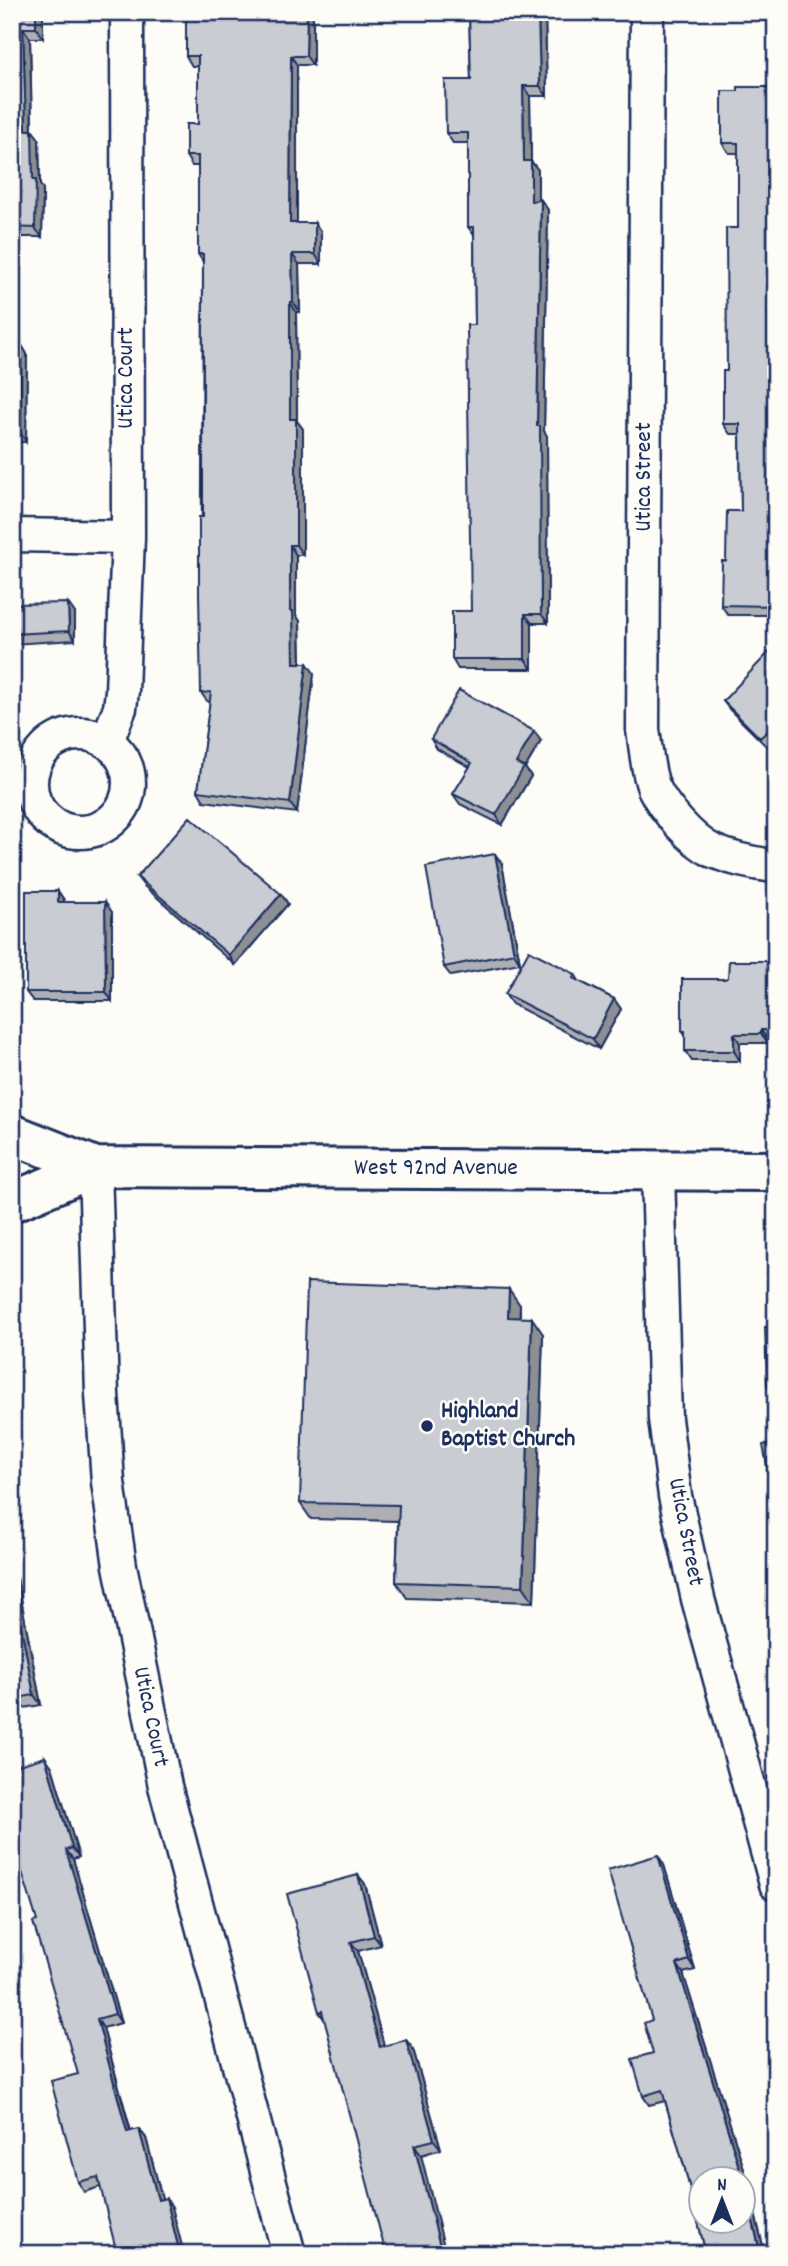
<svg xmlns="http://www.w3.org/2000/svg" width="788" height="2266" viewBox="0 0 788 2266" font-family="Dekko,sans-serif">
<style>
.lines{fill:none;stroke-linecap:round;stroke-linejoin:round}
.minor-casing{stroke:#1b2f5e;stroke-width:37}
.primary-casing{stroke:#1b2f5e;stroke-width:44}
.minor{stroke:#fdfcf7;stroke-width:32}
.primary{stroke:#fdfcf7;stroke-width:38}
.wall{fill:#adafb5;stroke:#1b2f5e;stroke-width:2}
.shaded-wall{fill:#8d8f94;stroke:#1b2f5e;stroke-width:2}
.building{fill:#c9ccd3;stroke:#1b2f5e;stroke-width:2}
.poi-dot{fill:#1b2f5e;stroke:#fdfcf7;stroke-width:2.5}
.labels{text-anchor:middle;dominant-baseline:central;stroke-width:5;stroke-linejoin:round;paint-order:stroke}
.street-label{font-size:24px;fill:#1b2f5e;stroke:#fdfcf7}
.poi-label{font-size:24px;font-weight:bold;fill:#1b2f5e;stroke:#fdfcf7;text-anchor:start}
</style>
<rect width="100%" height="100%" fill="#fdfcf7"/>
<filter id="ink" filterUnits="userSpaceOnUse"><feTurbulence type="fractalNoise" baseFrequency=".0143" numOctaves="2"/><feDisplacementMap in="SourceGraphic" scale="14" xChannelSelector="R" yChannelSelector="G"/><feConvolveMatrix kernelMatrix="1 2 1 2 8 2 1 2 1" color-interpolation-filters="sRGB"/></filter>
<g filter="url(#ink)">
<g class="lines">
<g class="minor-casing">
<path id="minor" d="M647 12 643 730C646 748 647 771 654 788 664 809 692 841 713 851 732 859 755 864 776 866
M12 535 128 537
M31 783a49 49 0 1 1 98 0a49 49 0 1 1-98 0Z
M107 741 120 708 122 691 128 537 127 12
M95 1167 102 1394 108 1482 120 1566 165 1786 289 2254
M658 1171 665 1419 675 1496 698 1599 776 1884"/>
</g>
<g class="primary-casing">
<path id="primary" d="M12 1134 95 1167 776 1171
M12 1202 95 1167"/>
</g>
<use href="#minor" class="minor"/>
<use href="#primary" class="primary"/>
</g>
<path class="wall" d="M12 12H43V38H30L32 130 39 139 40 185 43 189 42 237H16L15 276H12Z
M186 12H313V65H297V223L321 232V264H299L300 312H296L297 421 303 429V555H296V615L300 621 301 663 314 673 297 813 204 801 198 791 210 702H208L201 693 203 262 198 254V166H192L186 156 198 124V66H192L186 56Z
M469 12H545L547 96H530L531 161 538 170V201L541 200 548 210 544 431 547 436 548 623H532V669H458L452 659 471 611 475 325 474 235 468 227V143H453L446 133 471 80Z
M776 87V615H728L721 605 726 561 741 511 740 434H730L723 424 738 228V153H729L722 143 738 91Z
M12 344H21L27 354 26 442H12Z
M12 604 75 613V640L12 644Z
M776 651V739L767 747 730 710 723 701Z
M431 739 541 741 525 768 531 776 502 825 460 804 453 794 470 767 437 749Z
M495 854 502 864 520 963 451 976 444 967Z
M137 877 281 894 288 904 235 965 144 886Z
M58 891 64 900V902L112 912V1001H33L26 992Z
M776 961V1040H768V1043H740V1061H692L685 1051V1035L682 1031 725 979Z
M575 974 579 981 614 999 621 1009 599 1049 512 1004 505 994Z
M520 1305V1317L543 1334 534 1602 407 1598 396 1582 398 1521 311 1519 300 1503Z
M776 1326V1394L773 1395 767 1385Z
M776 1442V1486L769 1476Z
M12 1572 17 1578 41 1705 12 1710Z
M45 1757 52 1767 79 1857 73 1859 121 2023 103 2028 131 2131 139 2129 146 2138 162 2199 172 2207 100 2187 84 2192 78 2182V2074Z
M664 1865 695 1970 683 1973 743 2166 765 2254H706L685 2169 665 2101 649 2105 643 2096 653 2053Z
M358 1875 365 1884 381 1945 358 1951 384 2046 406 2040 413 2049 441 2149 421 2155 319 2012Z"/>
<path class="shaded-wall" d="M36 12H43V38L36 28Z
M307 12H313V65L306 56Z
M538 12H545L547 96 540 86Z
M23 28 30 38 32 138V130L39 139 40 185 43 189 42 237 35 228 33 180 26 130Z
M291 56 297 65V233L290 223Z
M523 86 530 96 531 161 538 170V211L531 201 524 161Z
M541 200 548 210 544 431 547 436 548 623 541 614 537 426Z
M315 223 321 232V264L315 254Z
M12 232 16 237 15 276 12 273Z
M292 254 299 264 300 312 293 302Z
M290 302 296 312 297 421 303 429V555L296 545 290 419Z
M21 344 27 354 26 442 20 432Z
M290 545 296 555V615L300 621 301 673 294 663 290 611Z
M68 603 75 613V640L69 631Z
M525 614 532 623V669L525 659Z
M307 663 314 673 297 813 290 803Z
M534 731 541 741 525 768 531 776 502 825 496 815 516 763Z
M495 854 502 864 520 963 514 953Z
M58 891 64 900V912L58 902Z
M281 894 288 904 235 965 229 955Z
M105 902 112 912V1001L106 992Z
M614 999 621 1009 599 1049 593 1039Z
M761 1030 768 1040V1043L761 1034Z
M734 1034 740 1043V1061L734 1051Z
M509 1289 520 1305 519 1333 508 1317Z
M532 1318 543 1334 534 1602 523 1586Z
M12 1572 17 1578 41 1705 34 1695 12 1580Z
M45 1757 52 1767 79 1857 72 1848Z
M66 1850 73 1859 121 2023 115 2014Z
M658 1855 664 1865 695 1970 689 1960Z
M358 1875 365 1884 381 1945 374 1936Z
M351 1942 358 1951 387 2056 380 2047Z
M677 1964 683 1973 743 2166 765 2254H762L760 2251 743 2179Z
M97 2019 103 2028 133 2142 127 2132Z
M406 2040 413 2049 441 2149 434 2140Z
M139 2129 146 2138 165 2209 158 2200Z
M414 2145 421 2155 446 2254H442Z
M166 2198 172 2207 184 2254H180Z"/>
<path class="building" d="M12 12H36V28H23L26 130H32L33 180H36L35 228 12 227Z
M186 12H307L306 56H291L290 223H315V254H292L293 302H290V419H296V545H290V611H293L294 663H307L290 803 198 791 211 692 201 693 199 593V517H203V254H198V156H186V124H198V56H186Z
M469 12H538L540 86H523L524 161H531V201L541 200 537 426H540L541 614H525V659H452V611H471L467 325H475L474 227H468V133H446L445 80H471Z
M738 87H776V606L721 605 722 561H726L727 511H741L740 424H723V371H727L726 228H738V143H722V91H738Z
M12 344H21L20 432H12Z
M68 603 69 631 12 634V604Z
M773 648 776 651V732L771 728 760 738 723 701Z
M459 690 534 731 516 763 524 767 496 815 453 794 472 763 431 739Z
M190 817 281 894 229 955 137 877Z
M495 854 514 953 444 967 426 867Z
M26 891H58V902H105L106 992H26Z
M529 950 575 974 573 978 614 999 593 1039 505 994Z
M729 961H776V1030H761V1034H734V1051H685V1031H682V979H725L728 977Z
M307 1282 509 1289 508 1317 532 1318 523 1586 396 1582 399 1505 300 1503Z
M776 1326V1385H767L765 1327Z
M776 1442V1480L775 1475 769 1476 763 1445Z
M12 1580 34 1695 12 1699Z
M45 1757 72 1848 66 1850 115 2014 97 2019 127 2132 139 2129 158 2200 166 2198 180 2254H117L98 2177 78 2182 51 2081 78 2074 33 1922 37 1921 12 1839V1767Z
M658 1855 689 1960 677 1964 736 2157 742 2179H701V2221H743V2181L760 2251 755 2253V2254H706L685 2169 662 2090 643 2096 632 2059 653 2053 644 2023 652 2020 608 1870Z
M358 1875 374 1936 351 1942 380 2047 406 2040 434 2140 414 2145 442 2254H386L322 2011 319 2012 287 1894Z"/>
</g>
<circle class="poi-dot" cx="427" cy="1426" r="7"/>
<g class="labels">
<g class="street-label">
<text transform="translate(127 378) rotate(-90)">Utica Court</text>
<text transform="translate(645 477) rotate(-90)">Utica Street</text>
<text x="436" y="1169">West 92nd Avenue</text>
<text transform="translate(685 1532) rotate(79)">Utica Street</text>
<text transform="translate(150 1717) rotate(78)">Utica Court</text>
</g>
<g class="poi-label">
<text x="441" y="1412">Highland<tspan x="441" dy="28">Baptist Church</tspan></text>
</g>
</g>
<rect width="788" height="2266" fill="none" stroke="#fdfcf7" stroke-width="42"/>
<rect x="21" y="21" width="746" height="2224" fill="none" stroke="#1b2f5e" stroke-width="2.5" filter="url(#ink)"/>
<g transform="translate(722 2200)"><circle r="33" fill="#fdfcf7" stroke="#a3aaba" stroke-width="2"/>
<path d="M0-5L12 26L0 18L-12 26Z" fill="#1b2f5e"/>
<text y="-10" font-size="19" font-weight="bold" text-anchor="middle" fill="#1b2f5e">N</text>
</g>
</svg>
